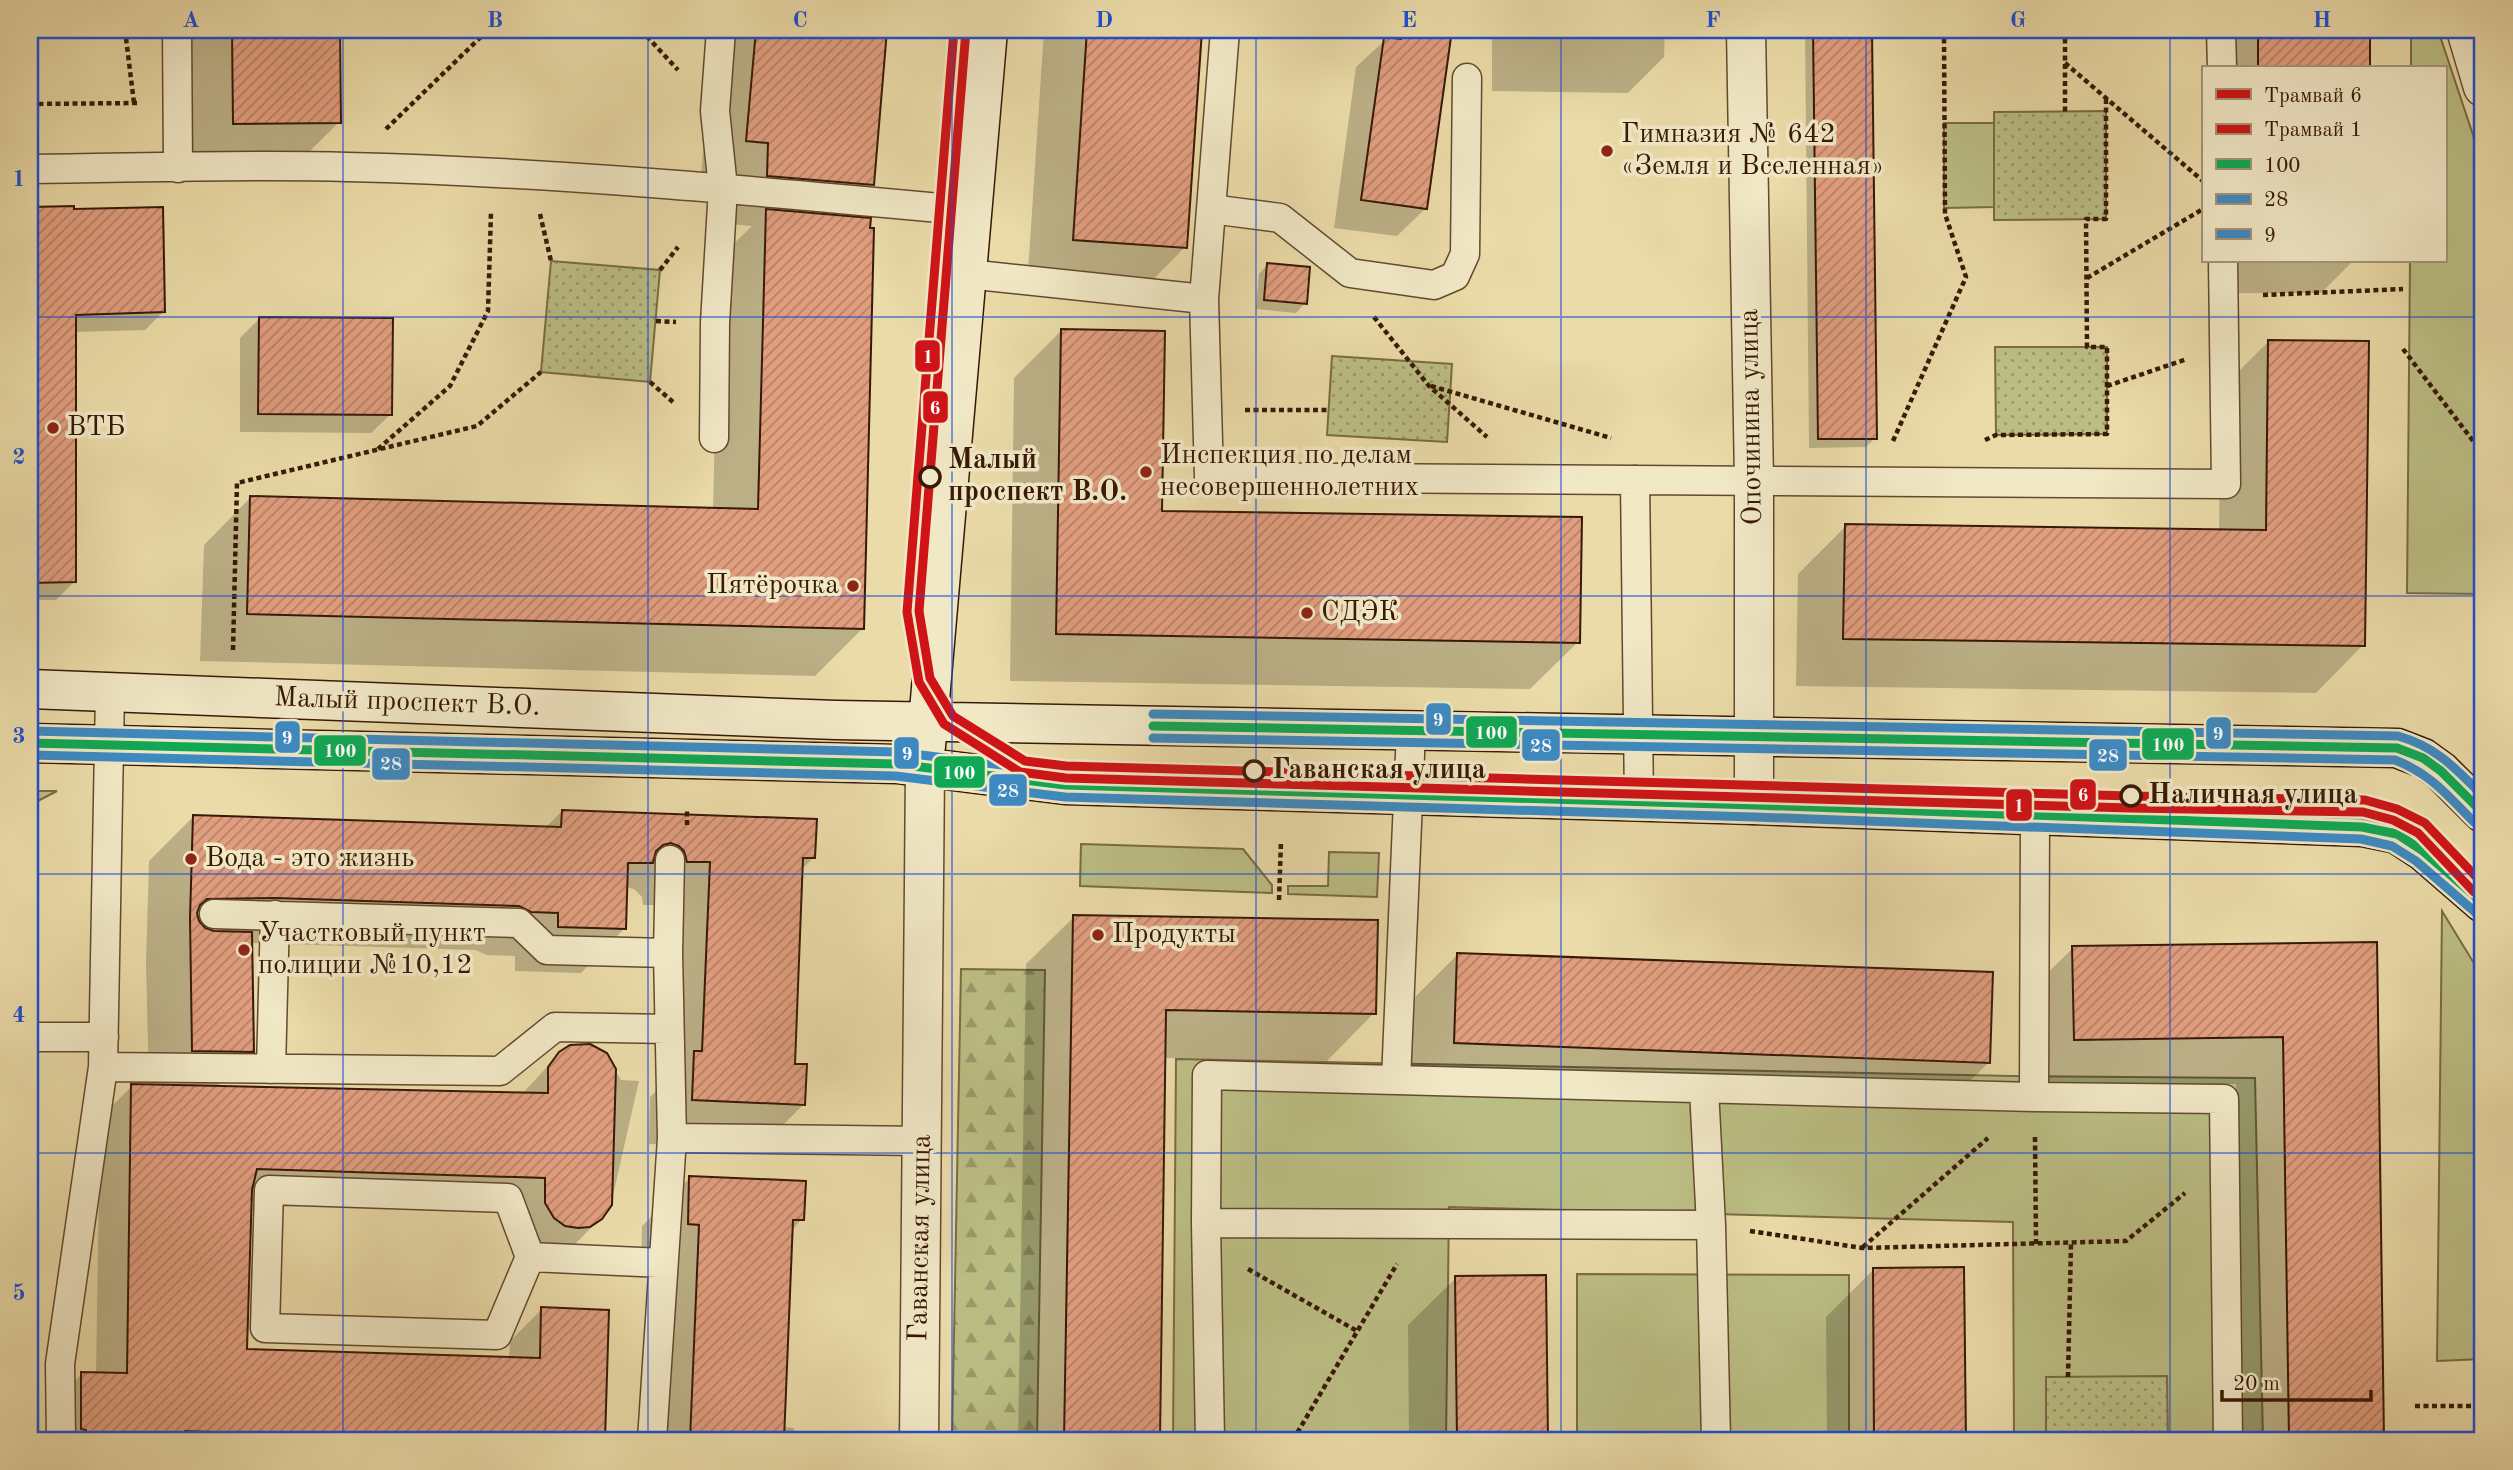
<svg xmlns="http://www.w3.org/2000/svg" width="2513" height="1470" viewBox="0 0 2513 1470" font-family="'Old Standard TT',serif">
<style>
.grass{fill:#bbbe84;stroke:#7a6b45;stroke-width:2}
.forest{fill:url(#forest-firs);stroke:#7a6b45;stroke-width:2}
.park{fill:url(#park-dots);stroke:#7a6b45;stroke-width:2}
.shadow{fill:#0003}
.building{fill:url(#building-hatch);stroke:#381806;stroke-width:2}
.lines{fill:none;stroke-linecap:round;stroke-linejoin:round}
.lane-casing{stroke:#64492e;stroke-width:31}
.street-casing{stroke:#64492e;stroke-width:41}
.secondary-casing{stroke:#381806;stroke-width:41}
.path{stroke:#381806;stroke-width:4.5;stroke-dasharray:5 3.5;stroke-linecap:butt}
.lane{stroke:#f1e8c6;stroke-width:28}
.street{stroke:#f1e8c6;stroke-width:38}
.secondary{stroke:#f1e8c6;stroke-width:38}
.bus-1-casing{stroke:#f1e8c6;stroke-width:14}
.bus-2-casing{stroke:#f1e8c6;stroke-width:14}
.bus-3-casing{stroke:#f1e8c6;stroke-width:14}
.bus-1{stroke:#10a855;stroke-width:9}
.bus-2{stroke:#3d8ac2;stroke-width:9}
.bus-3{stroke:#3d8ac2;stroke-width:9}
.tram-1-casing{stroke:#f1e8c6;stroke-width:14}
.tram-2-casing{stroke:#f1e8c6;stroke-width:14}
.tram-1{stroke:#ce1417;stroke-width:9}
.tram-2{stroke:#ce1417;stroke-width:9}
.grid{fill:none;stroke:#1d4ed8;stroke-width:2;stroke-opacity:0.55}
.poi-dot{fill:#8f2418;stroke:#f1e8c6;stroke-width:2.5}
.stop-dot{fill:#f1e8c6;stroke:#381806;stroke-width:3.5}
.labels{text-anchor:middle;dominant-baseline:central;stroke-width:7;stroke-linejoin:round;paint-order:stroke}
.poi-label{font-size:28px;fill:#381806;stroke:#f1e8c6;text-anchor:start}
.street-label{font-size:28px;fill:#381806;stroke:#f1e8c6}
.stop-label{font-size:28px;font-weight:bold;fill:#381806;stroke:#f1e8c6;text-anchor:start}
.line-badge{stroke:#f1e8c6;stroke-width:2.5}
.badge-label{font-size:19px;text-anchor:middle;font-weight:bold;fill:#fff}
.neatline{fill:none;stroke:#1d4ed8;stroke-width:2.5}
.grid-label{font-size:23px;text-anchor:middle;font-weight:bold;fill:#1d4ed8}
</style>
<defs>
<pattern id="forest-firs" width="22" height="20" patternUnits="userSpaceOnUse" patternTransform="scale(1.75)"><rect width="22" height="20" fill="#bbbe84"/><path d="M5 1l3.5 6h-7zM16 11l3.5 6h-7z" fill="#99996a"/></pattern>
<pattern id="park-dots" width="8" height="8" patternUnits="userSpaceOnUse" patternTransform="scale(1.75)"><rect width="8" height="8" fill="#bbbe84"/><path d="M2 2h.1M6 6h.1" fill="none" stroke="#99996a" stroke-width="1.8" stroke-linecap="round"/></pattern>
<pattern id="building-hatch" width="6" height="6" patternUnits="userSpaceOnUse" patternTransform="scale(1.75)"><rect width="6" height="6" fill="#e19e7f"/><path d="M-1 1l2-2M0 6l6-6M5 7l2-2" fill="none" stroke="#b78066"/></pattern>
</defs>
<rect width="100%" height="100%" fill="#eadba8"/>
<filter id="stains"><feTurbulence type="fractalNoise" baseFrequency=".00286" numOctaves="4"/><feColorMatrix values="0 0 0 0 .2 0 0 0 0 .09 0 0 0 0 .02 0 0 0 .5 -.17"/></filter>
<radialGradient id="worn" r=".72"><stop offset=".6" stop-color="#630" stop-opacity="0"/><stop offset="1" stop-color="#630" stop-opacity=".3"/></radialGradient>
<path class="grass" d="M2411 30H2438L2483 165V592L2481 594 2407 593 2410 261H2445V68H2411Z
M1944 123H1994V207L1944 208Z
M30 791H57L30 805Z
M1081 844 1243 849 1272 885V893L1080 886Z
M1329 852 1379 853 1377 897 1288 894V886H1328Z
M2442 911 2483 978V1359L2437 1361Z
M1176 1059 2013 1076 2255 1078 2263 1440H2014L2013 1222 1449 1207 1446 1440H1173Z
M1577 1274 1849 1275V1440H1577Z"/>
<path class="forest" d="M961 969 1045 970 1037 1440H952Z"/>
<path class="park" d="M2106 111V219L1994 220V112Z
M551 261 660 270 650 382 541 372Z
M1995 347H2107V434L1996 435Z
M1332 356 1452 364 1447 442 1327 435Z
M2167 1376 2168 1440H2046V1377Z"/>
<path class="shadow" d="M185 30H338L339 122 291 170H186Z
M735 30H885L872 184 839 217 862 629 815 676 200 661 204 545 251 497 713 509 719 258 752 226 720 223 722 190 700 188 709 78 733 53Z
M1044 30H1200L1185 247 1138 295 1027 287Z
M1396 30H1450L1426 208 1397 236 1334 228 1356 67Z
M1492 30H1665L1664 57 1628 93 1492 91Z
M1805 30H1870L1875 438 1866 447 1809 448Z
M2211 30H2368V68H2211Z
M162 208 163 312 145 330 74 332V582L56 600H30V209Z
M2212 261H2353L2321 293H2212Z
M1268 264 1305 303 1296 313 1256 309 1259 274Z
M259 319 391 414 371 433 240 432V338Z
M1061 331 1160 512 1578 642 1530 689 1010 681 1014 378Z
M2269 341 2363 645 2316 693 1796 686 1798 574 1846 526 2219 531 2221 389Z
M562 811 813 858 801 870 794 1066 804 1104 760 1148 649 1144 650 1097 660 1087 667 905H643L642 897 634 889 626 887 624 929 581 973 515 971V956L487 955 475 950 250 943 252 1051 216 1088 522 1094 560 1053 606 1055 621 1080 639 1081 611 1204 601 1218 568 1251 545 1260 514 1210 250 1201 245 1351 509 1359 510 1341 542 1309 607 1312 603 1440H50V1406L82 1374H96L100 1118 132 1086H149L146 963 149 861 193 817 545 828Z
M1074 917 1374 1013 1327 1061 1164 1058 1157 1440H1018L1026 964Z
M2375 943 2382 1440H2242L2236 1084 2027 1087 2025 995 2073 948Z
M1458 954 1988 1063 1941 1110 1407 1090 1410 1002Z
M690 1178 802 1219 791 1231 783 1427 794 1428V1440H645L652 1271H641L642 1226Z
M1874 1269H1962L1964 1440H1827L1826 1317Z
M1544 1277 1546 1440H1409L1408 1325 1456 1278Z"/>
<path class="building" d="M232 30H340L341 123 233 124Z
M756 30H887L874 185 767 176 768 143 746 141Z
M1087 30H1202L1187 248 1073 240Z
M1402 30H1452L1427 209 1361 200 1384 37 1401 39Z
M1813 30H1872L1877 439H1818Z
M2258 30H2370V68H2258Z
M74 206V209L163 207 165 312 76 315V582L30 583V207Z
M766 209 871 218 870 228H874L864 629 247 614 250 496 758 509Z
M1267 263 1310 267 1307 304 1264 300Z
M259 317 393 318 392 415 258 414Z
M1061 329 1165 331 1162 511 1582 517 1580 643 1056 634Z
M2268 340 2369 341 2365 646 1843 639 1845 524 2266 530Z
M562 810 817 819 815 858H803L795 1064H807L805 1105 692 1100 694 1051H702L710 862H687L684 851 679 846 671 843 663 845 656 851 653 863H628L626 929 558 927V913L531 912 519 906 275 898 207 899 200 905 197 913 199 921 205 928 214 931 252 932 254 1052 192 1051 190 918 193 815 561 827Z
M1073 915 1378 920 1376 1014 1166 1010 1160 1440H1064Z
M2377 942 2384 1440H2289L2283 1037 2074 1040 2072 946Z
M1457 953 1993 972 1990 1063 1454 1043Z
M590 1044 607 1053 616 1069 612 1205 602 1219 590 1227 578 1228 565 1226 554 1218 545 1203V1178L257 1169 252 1190 247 1349 540 1358 541 1307 609 1310 605 1440H429L185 1431V1440H86V1430L81 1429V1372L127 1373 131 1084 548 1093V1067L559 1052 570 1045Z
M689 1176 806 1181 804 1220H793L784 1440H690L699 1225 688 1224Z
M1964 1267 1966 1440H1874L1873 1268Z
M1546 1275 1548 1440H1457L1455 1276Z"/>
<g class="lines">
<g class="lane-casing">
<path id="lane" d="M177 30 178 168
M2221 30 2222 68
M30 169C136 168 242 164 348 167 557 172 765 192 973 211
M1211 209 1280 218 1350 273 1434 285 1455 276 1465 254 1467 78
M967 274 1204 299 1209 477 2226 484 2223 261
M1204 299 1225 30
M714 438 715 323 723 188 715 111 721 30
M1635 480 1639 802
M1411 731 1396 1080 2034 1097 2224 1099 2228 1440
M214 914 519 923 547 950 668 953
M30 1037H104
M103 1067 500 1071 555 1027 669 1029
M271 1069 275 915
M1704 1089 1711 1225 1716 1440
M2034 1097 2035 816
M672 1138 922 1141
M1206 1223 1711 1225
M530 1257 508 1198 269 1190 265 1328 497 1335 530 1257 663 1263
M61 1440 60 1364 103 1067 110 692
M652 1440 672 1138 668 953 670 860
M1210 1440 1206 1223 1207 1075 1396 1080"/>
</g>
<g class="street-casing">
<path id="street" d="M1746 30 1754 481V805
M2466 30 2483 87
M919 1440 925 769"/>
</g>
<g class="secondary-casing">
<path id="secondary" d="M30 689 836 720 2397 748 2423 758 2441 771 2483 813
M30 743 897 764 1065 785 1754 805 2362 827 2397 834 2423 851 2483 903
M926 746 988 30"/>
</g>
<path class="path" d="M125 30 134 103
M641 30 678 70
M2065 30V112
M2065 63 2203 181
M30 104 138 103
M386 129 488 30
M540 214 551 261
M660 270 678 247
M2087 278 2203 209
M2263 295 2403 289
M1374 317 1429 386 1487 437
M656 321 676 322
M2403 349 2483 454
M650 382 673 402
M1431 386 1611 438
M2107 386 2187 359
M1245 410H1328
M1985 440 1996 435 2107 434V347H2087L2086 219H2106V98
M1893 441 1966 277 1945 214 1944 30
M378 449 450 386 488 311 491 212
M233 650 237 483 477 426 541 372
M687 825V808
M1279 900 1281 841
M2035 1137 2036 1244
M1750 1231 1863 1248 2126 1241 2185 1193
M1863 1247 1988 1138
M1248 1269 1357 1331
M2068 1377 2071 1243
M2415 1406H2483
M1251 1435 1294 1436
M1293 1440 1397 1264"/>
<use href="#lane" class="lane"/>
<use href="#street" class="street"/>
<use href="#secondary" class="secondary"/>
<g class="bus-1-casing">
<path id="bus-1" d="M1153 726 2397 748 2423 758 2441 771 2483 813
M30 743 897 764 1065 785 1754 805 2362 827 2397 834 2423 851 2483 903"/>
</g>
<g class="bus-2-casing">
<path id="bus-2" d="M1153 738 2395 760C2431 774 2447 795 2474 822
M30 755 896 776 1065 797 1754 817 2361 839 2392 846 2416 861 2475 912"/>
</g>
<g class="bus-3-casing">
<path id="bus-3" d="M1153 714 2398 736C2437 747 2456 769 2483 796
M30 731 897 752 1066 773 1754 793 2362 815 2404 824 2431 842 2483 887"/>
</g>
<use href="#bus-1" class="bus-1"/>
<use href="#bus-2" class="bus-2"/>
<use href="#bus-3" class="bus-3"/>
<g class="tram-1-casing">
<path id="tram-1" d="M966 30 919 611 930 678 953 716 1025 761 1066 766 2131 796 2365 800 2397 809 2425 823 2483 884"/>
</g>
<g class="tram-2-casing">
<path id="tram-2" d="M954 30 907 612 919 682 944 724 1020 772 1066 778 2131 808 2363 812 2393 820 2418 833 2474 892"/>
</g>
<use href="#tram-1" class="tram-1"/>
<use href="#tram-2" class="tram-2"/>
</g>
<path class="grid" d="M343 30V1440M648 30V1440M952 30V1440M1256 30V1440M1561 30V1440M1866 30V1440M2170 30V1440M30 317H2483M30 596H2483M30 874H2483M30 1153H2483"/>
<g class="poi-dot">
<circle cx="1607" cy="151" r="7"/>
<circle cx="53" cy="428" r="7"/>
<circle cx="1146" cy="472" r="7"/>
<circle cx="853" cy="586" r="7"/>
<circle cx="1307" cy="613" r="7"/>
<circle cx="191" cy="859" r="7"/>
<circle cx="1098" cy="935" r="7"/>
<circle cx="244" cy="950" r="7"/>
</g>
<g class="stop-dot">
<circle cx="930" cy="477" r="10"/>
<circle cx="1254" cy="771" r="10"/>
<circle cx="2131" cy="796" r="10"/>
</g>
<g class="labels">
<g class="poi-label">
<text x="1621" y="135">Гимназия № 642<tspan x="1621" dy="32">«Земля и Вселенная»</tspan></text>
<text x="67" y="428">ВТБ</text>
<text x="1160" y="456">Инспекция по делам<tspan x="1160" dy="32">несовершеннолетних</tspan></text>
<text x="839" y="586" text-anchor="end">Пятёрочка</text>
<text x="1321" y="613">СДЭК</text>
<text x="205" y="859">Вода - это жизнь</text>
<text x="258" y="934">Участковый пункт<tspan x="258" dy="32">полиции №10,12</tspan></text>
<text x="1112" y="935">Продукты</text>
</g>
<g class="street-label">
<text transform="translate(1752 417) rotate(-91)">Опочинина улица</text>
<text transform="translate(407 703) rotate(2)">Малый проспект В.О.</text>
<text transform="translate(921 1238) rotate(-89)">Гаванская улица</text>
</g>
<g class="stop-label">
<text x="948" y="461">Малый<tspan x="948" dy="32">проспект В.О.</tspan></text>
<text x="1272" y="771">Гаванская улица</text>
<text x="2148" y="796">Наличная улица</text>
</g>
</g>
<g class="line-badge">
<rect x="914" y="339" width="27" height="34" rx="7" fill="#ce1417"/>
<rect x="922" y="390" width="27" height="34" rx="7" fill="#ce1417"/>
<rect x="1425" y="702" width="27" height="34" rx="7" fill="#3d8ac2"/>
<rect x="1465" y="715" width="53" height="34" rx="7" fill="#10a855"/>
<rect x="2205" y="716" width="27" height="34" rx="7" fill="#3d8ac2"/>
<rect x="274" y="720" width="27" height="34" rx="7" fill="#3d8ac2"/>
<rect x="2141" y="727" width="54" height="34" rx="7" fill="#10a855"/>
<rect x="1521" y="728" width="40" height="34" rx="7" fill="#3d8ac2"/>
<rect x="313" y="734" width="54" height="33" rx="7" fill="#10a855"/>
<rect x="893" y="736" width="27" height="34" rx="7" fill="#3d8ac2"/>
<rect x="2088" y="738" width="40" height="34" rx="7" fill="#3d8ac2"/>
<rect x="371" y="747" width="40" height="34" rx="7" fill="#3d8ac2"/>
<rect x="933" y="755" width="53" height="34" rx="7" fill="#10a855"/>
<rect x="988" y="773" width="40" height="34" rx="7" fill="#3d8ac2"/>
<rect x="2069" y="778" width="28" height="33" rx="7" fill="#ce1417"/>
<rect x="2005" y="788" width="28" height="34" rx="7" fill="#ce1417"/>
</g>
<g class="badge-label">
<text x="928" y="363">1</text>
<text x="935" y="414">6</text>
<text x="1438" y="726">9</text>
<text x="1491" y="739">100</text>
<text x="2218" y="740">9</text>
<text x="287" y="744">9</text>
<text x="2168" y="751">100</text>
<text x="1541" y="752">28</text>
<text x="340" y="757">100</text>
<text x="907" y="760">9</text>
<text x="2108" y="762">28</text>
<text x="391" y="770">28</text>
<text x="959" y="779">100</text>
<text x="1008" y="797">28</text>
<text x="2083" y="801">6</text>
<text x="2019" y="812">1</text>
</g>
<rect width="2513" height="1470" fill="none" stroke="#eadba8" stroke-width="77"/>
<rect x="2202" y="66" width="245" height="196" fill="#f1e8c6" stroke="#a79579" stroke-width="2"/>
<rect x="2216" y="89" width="35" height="10" fill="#ce1417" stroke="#a79579" stroke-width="2"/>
<text x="2264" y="102" font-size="21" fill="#381806">Трамвай 6</text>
<rect x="2216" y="124" width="35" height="10" fill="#ce1417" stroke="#a79579" stroke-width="2"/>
<text x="2264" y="136" font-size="21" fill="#381806">Трамвай 1</text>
<rect x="2216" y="159" width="35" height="10" fill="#10a855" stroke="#a79579" stroke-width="2"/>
<text x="2264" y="172" font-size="21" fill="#381806">100</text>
<rect x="2216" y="194" width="35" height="10" fill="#3d8ac2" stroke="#a79579" stroke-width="2"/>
<text x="2264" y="206" font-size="21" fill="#381806">28</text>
<rect x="2216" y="229" width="35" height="10" fill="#3d8ac2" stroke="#a79579" stroke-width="2"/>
<text x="2264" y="242" font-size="21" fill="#381806">9</text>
<path d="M2222 1390v10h149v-10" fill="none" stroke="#381806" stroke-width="3.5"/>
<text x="2233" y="1390" font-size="21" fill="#381806" stroke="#f1e8c6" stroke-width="5" paint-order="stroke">20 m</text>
<rect x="38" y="38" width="2436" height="1394" class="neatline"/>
<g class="grid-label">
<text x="191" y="27">A</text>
<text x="495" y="27">B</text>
<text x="800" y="27">C</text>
<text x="1104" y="27">D</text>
<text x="1409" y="27">E</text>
<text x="1713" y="27">F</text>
<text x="2018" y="27">G</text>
<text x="2322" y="27">H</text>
<text x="19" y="186">1</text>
<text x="19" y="464">2</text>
<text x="19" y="743">3</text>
<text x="19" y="1022">4</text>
<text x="19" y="1300">5</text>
</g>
<rect width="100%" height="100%" filter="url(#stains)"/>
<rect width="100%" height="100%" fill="url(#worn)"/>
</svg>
